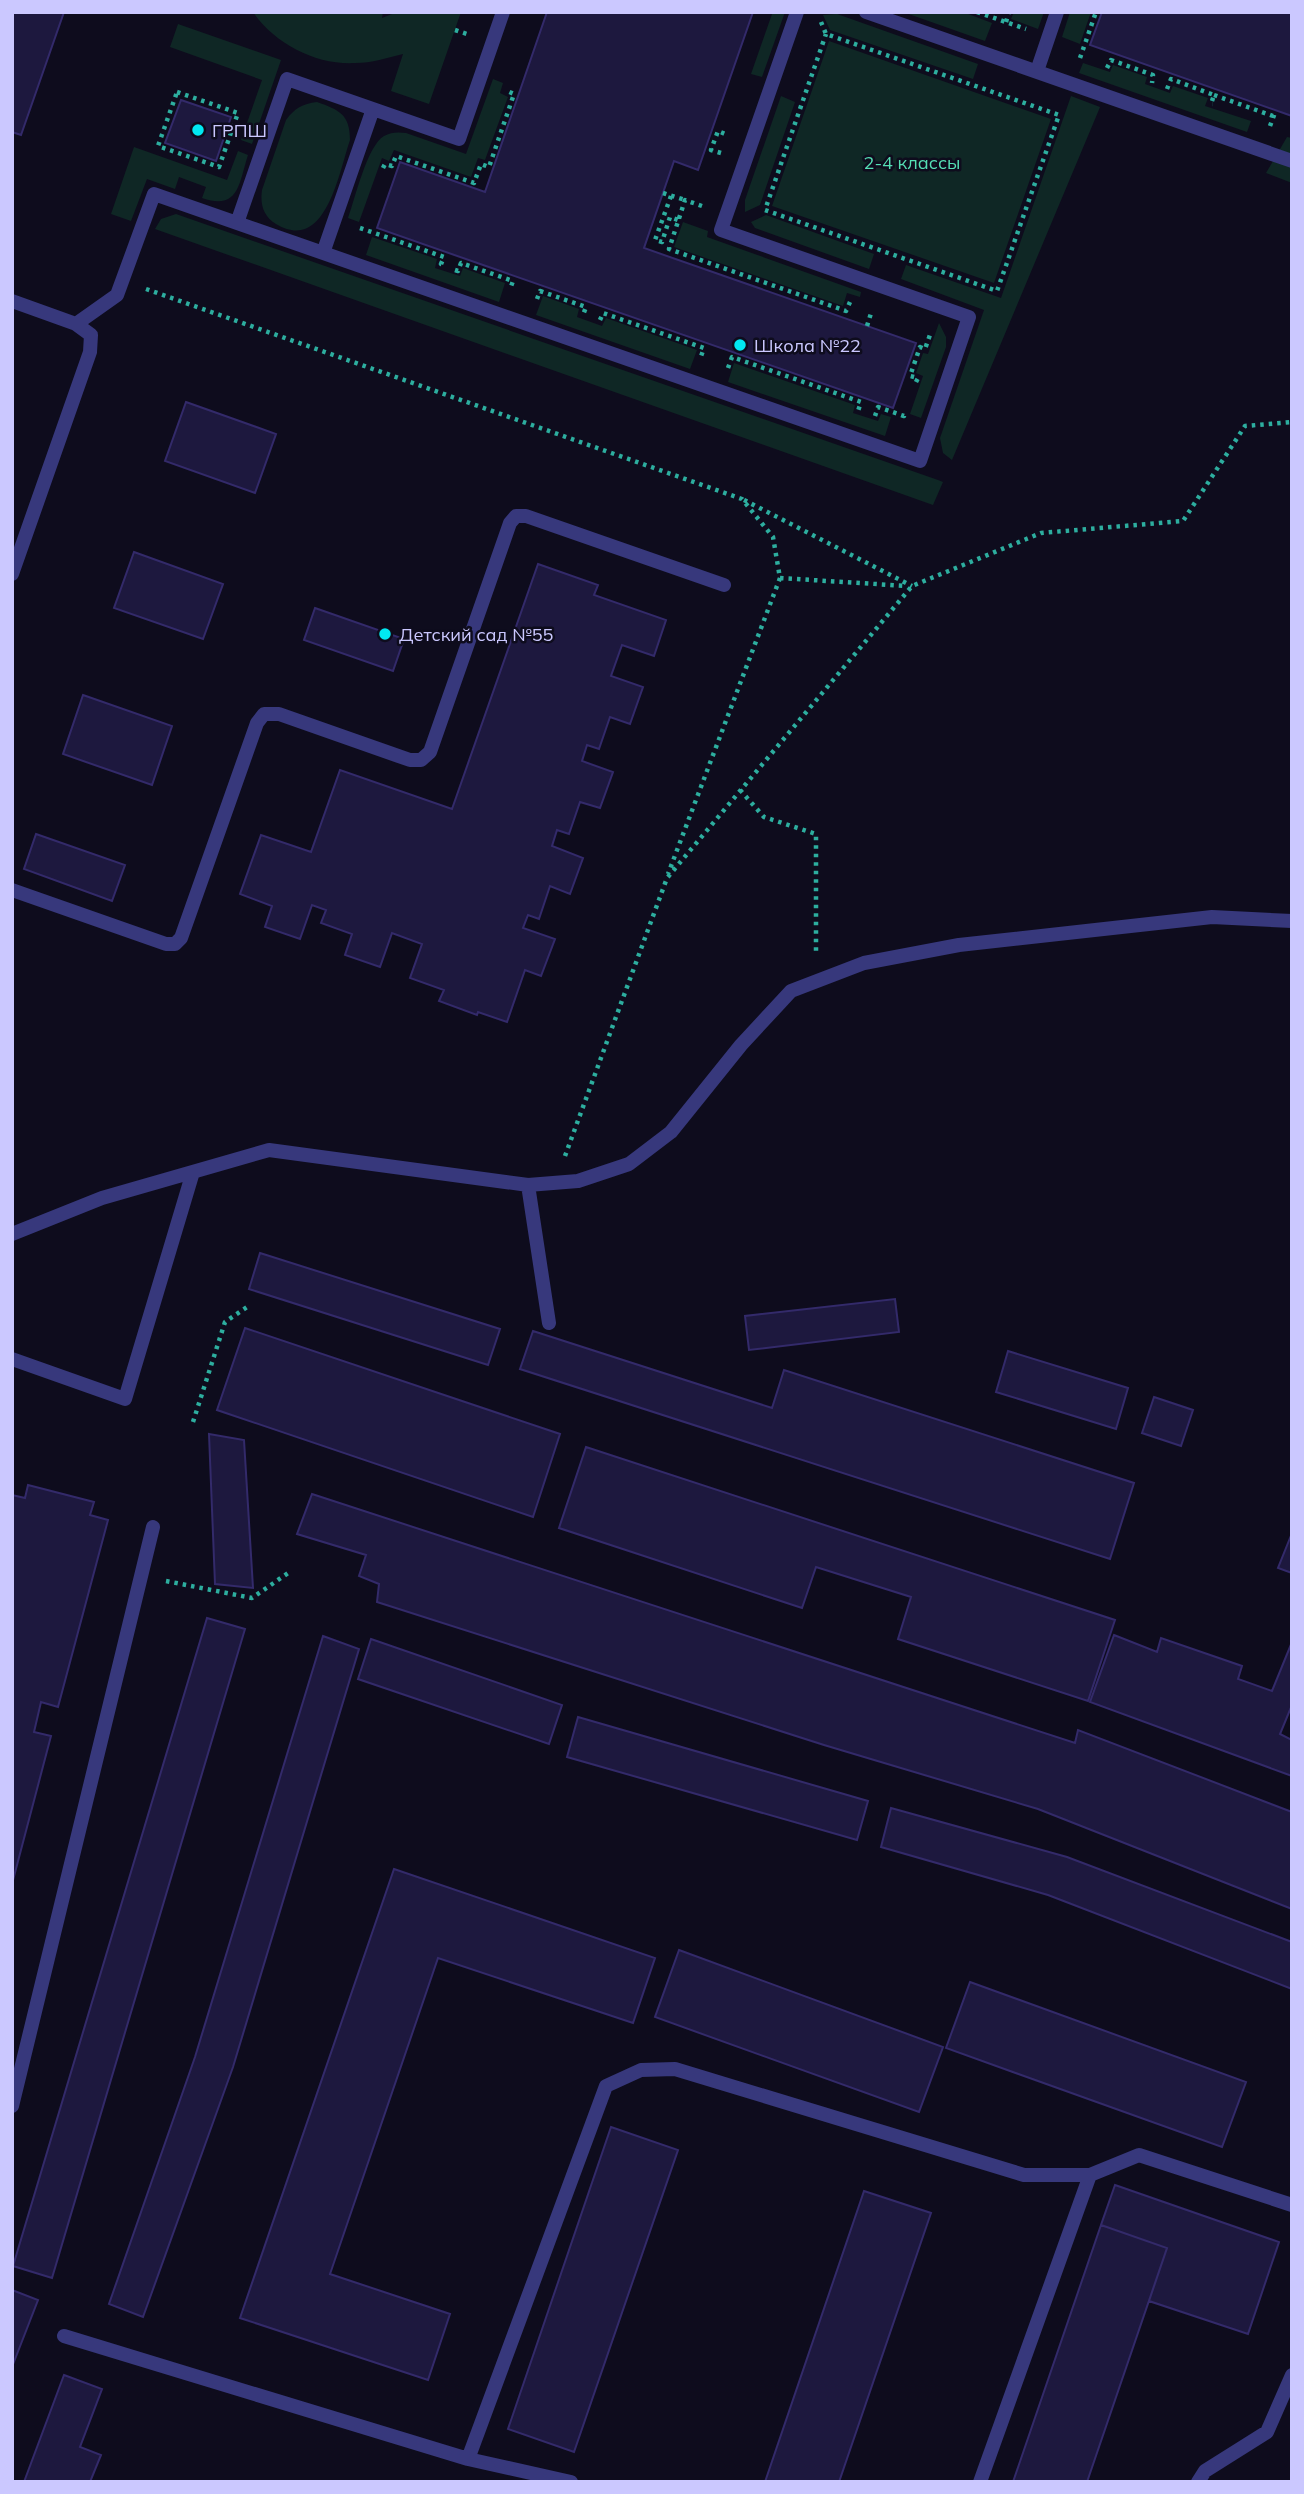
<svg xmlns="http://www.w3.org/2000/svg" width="1304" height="2494" font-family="Mulish,sans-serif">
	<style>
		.green { fill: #0f2725 }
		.building { fill: #1d183e; stroke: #332a6a; stroke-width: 2 }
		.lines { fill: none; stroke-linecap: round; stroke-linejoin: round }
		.path { stroke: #2dae9f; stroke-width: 4.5; stroke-dasharray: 3.5 5; stroke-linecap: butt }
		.service { stroke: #37387c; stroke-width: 14 }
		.poi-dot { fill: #01e8f2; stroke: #0e0c1d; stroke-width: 2.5 }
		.labels { text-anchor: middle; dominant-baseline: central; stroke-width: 5; stroke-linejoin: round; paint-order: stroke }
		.poi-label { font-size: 18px; fill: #cbc8ff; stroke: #0e0c1d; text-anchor: start }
		.park-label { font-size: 18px; fill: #55deb4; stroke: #0e0c1d }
	</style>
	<rect width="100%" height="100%" fill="#0e0c1d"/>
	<path class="green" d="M253,12H383L382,18L397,12H461L429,104L391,91L403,54C387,58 372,63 355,63C316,65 275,44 253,12Z
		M770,12H785L762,77L751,74L772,14Z
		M903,12H963L992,23L985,41Z
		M1014,12H1044L1038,29L1011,19Z
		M1070,12H1091L1080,44L1062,37Z
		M837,14L978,64L973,79L830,30L823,15Z
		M178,24L281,60L252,144L241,140L262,80L170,47Z
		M829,41L1051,119L994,283L772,206Z
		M1083,63L1110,72L1113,65L1147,77L1145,84L1170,93L1173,86L1208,98L1205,106L1251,121L1247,132L1079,73Z
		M493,79L503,83L500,93L508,97L485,160L478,158L471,177L394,150L389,161L382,158L359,222L348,218C355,199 367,146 384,136C391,132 398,132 406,133L466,154Z
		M781,96L795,102L760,205L745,212V200Z
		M1071,96L1100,107L1098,112L952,460L943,453L940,438L984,310L901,279L906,265L1001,298Z
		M317,102C339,110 350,114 350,140C339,172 326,254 276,224C263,216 260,204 262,190L286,120C295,108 302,104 317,102Z
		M1287,137L1292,138V183L1266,173Z
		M134,147L227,180L238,151L248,155C239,183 239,211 202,198L206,187L179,177L175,189L147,179L131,221L111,214Z
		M176,214L938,480L943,482L933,505L155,229L161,219Z
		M766,215L874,254L869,269L755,228L751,222Z
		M683,222L708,231L707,237L861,292L860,297L847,293L843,306L674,247Z
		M372,237L437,259L435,268L460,276L463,268L505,283L499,302L366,255Z
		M543,296L579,309L577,317L602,326L606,318L697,350L690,369L536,315Z
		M939,323L946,337V347L921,418L910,414L923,376L916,373L923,353L928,354Z
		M734,363L855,405L853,413L878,421L881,414L891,417L885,436L728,382Z"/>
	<path class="building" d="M12,12H64L21,135L12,132Z
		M547,12H753L698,170L674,161L644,248L916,343L893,408L377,228L400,162L485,192Z
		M1102,12H1292V116L1090,45Z
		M181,100L231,117L216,161L165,143Z
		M186,402L276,434L255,493L165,461Z
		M134,552L223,584L203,639L114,608Z
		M538,564L598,585L594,595L666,620L654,656L622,645L611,676L643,687L630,724L610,717L599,749L587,745L582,761L613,772L600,808L580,802L569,834L557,830L552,846L583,858L570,894L550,886L539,919L528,915L523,928L555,939L541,976L525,970L507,1022L478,1012L477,1015L439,1001L444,990L410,978L422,944L392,933L380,967L345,955L352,934L321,923L326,910L312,905L300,939L265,927L272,906L240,894L261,835L311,852L340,770L452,809Z
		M315,608L404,639L393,671L304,640Z
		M83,695L172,726L152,785L63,754Z
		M36,834L125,865L112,901L24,869Z
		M260,1253L500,1329L488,1365L249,1289Z
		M895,1299L899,1332L749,1350L745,1316Z
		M245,1328L560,1434L533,1517L217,1410Z
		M533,1331L772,1408L784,1370L1134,1483L1110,1559L520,1369Z
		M1008,1351L1128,1388L1116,1429L996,1392Z
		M1154,1397L1193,1410L1181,1446L1142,1433Z
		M209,1434L244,1440L253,1588L215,1584Z
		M586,1447L1115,1620L1088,1701L898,1639L911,1597L816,1567L802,1608L559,1528Z
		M28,1485L94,1502L90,1515L108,1520L58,1707L41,1702L34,1732L51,1736L12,1884V1495L25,1498Z
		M312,1494L1075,1743L1078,1730L1292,1812V1909L1038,1809L824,1745L377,1602L379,1584L359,1576L366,1555L297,1534Z
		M1292,1533V1573L1278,1568Z
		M207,1618L245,1629L52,2278L13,2266Z
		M1114,1635L1157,1652L1161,1638L1242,1666L1238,1679L1272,1691L1292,1642V1705L1280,1734L1292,1740V1776L1090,1702Z
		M323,1636L359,1649L233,2067L143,2317L109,2304L195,2057Z
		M371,1639L562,1705L549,1744L358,1679Z
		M578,1717L868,1801L857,1840L567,1757Z
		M891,1808L1067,1857L1292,1942V1989L1048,1895L881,1847Z
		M394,1869L655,1958L633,2023L438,1958L330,2274L450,2314L428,2380L240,2318Z
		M679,1950L943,2047L919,2112L655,2017Z
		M970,1982L1246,2082L1222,2147L946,2048Z
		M611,2127L678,2150L574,2452L508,2429Z
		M1115,2185L1279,2242L1248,2334L1149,2301L1167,2248L1101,2225Z
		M864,2191L931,2213L839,2482H765Z
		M1101,2225L1167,2248L1087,2482H1013Z
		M12,2290L38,2300L12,2367Z
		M64,2375L102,2389L80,2447L101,2455L90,2482H24Z"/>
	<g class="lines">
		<path class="path" d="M977,12L1026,29
			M821,22L826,34L1059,115L997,291L765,210L826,34
			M1006,22L1009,12
			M455,30L467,34
			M1080,58L1096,12
			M1107,68L1111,60L1153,75L1152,83
			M1167,89L1171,79L1214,95L1211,104H1213
			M177,92L238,113L219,167L158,146Z
			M1214,95L1273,116
			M1270,126L1276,110
			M721,153L711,150L718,131L725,134L726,132
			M383,168L385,164L392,166L396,156L474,183L481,164L489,167L514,94L505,90
			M663,193L685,200
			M671,196L655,240L662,242L670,217L678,220
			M702,206L685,200L669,249L846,311L850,302
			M360,228L444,257L441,264L444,265
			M455,270L458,271L461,263L513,281L510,289
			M146,289L742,499L773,537L780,578L668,874
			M537,299L540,291L586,307L583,315H585
			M600,320L603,313L704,348L700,359
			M867,326L872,310
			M728,368L732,357L861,402L858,411H860
			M916,382L918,378L910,376L920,347L925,349L931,332
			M875,416L878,407L904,416L905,413
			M744,500L912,586
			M780,578L907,586
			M740,790L764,817L816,834V952
			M565,1156L667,878L912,586L1041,533L1183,521L1245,426L1292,422
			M193,1422L225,1322L247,1307
			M166,1581L252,1598L288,1573"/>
		<path class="service" d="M866,12L1292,161
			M1037,71L1057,12
			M237,223L287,79L459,139L503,12
			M323,253L373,109
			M12,301L76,324L91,335L90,352L12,574
			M76,324L117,295L154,194L920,461L969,317L721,230L797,12
			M12,890L166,944H175L181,938L257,723L264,714H279L410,760H421L430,752L510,523L516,516H526L724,585
			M528,1185L549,1323
			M12,1234L102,1198L269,1150L528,1185L578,1181L629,1164L671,1132L741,1045L791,991L864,963L959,945L1212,917L1292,921
			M12,1359L125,1399L193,1172
			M12,2106L153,1527
			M64,2336L468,2459L571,2482
			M468,2459L606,2086L641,2070L675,2069L1024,2175H1090L1139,2155L1292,2205
			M980,2482L1090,2175
			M1198,2482L1205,2471L1267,2432L1292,2375"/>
	</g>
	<g class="poi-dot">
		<circle cx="198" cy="130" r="7"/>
		<circle cx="740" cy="345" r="7"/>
		<circle cx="385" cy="634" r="7"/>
	</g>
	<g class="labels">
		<g class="poi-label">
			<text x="212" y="130">ГРПШ</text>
			<text x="754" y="345">Школа №22</text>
			<text x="399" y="634">Детский сад №55</text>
		</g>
		<g class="park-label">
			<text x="912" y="162">2-4 классы</text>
		</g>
	</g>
	<rect width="1304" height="2494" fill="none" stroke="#cbc8ff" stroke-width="28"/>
</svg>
